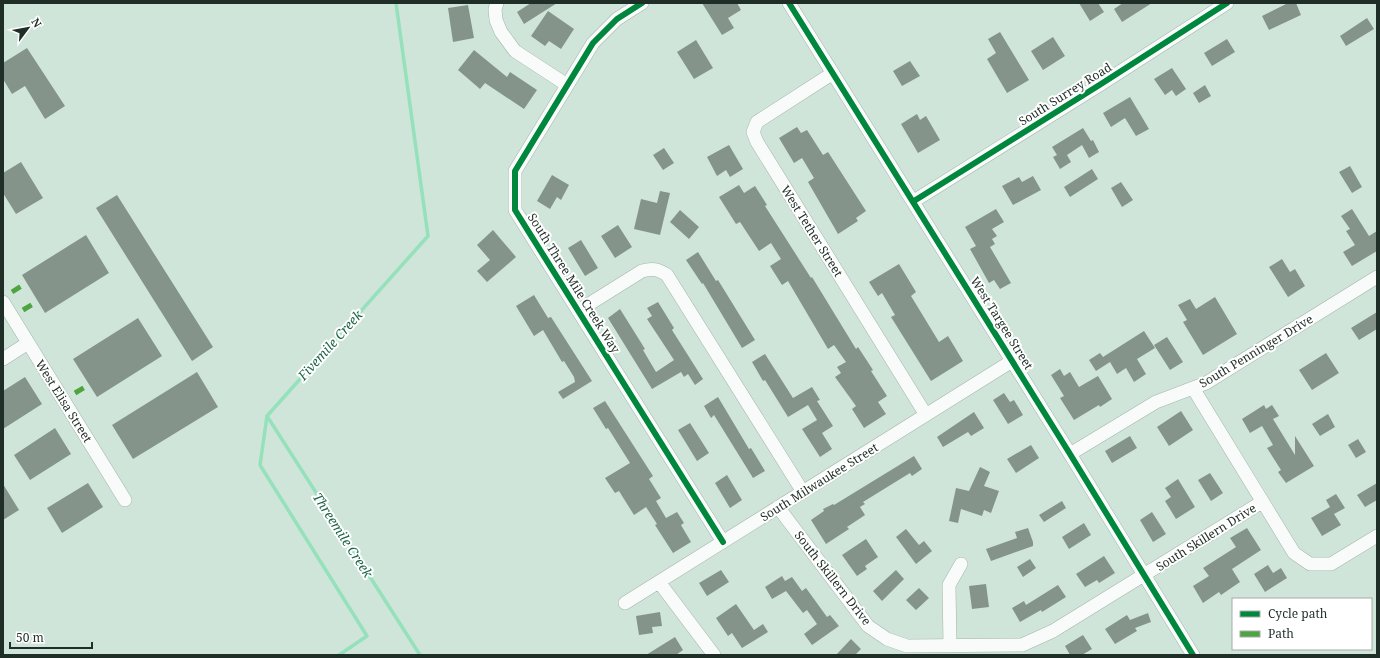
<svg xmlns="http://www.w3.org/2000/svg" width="1380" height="658" font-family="'Noto Serif',serif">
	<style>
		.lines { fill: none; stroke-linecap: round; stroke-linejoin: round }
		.stream { stroke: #94e1bc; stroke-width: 3.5 }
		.building { fill: #84948b }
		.minor-casing { stroke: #a3b4ab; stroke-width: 14 }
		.minor { stroke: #f8fbf9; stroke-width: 13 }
		.quiet { stroke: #4fa442; stroke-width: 5; stroke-dasharray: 10 5; stroke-linecap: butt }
		.cycleway-casing { stroke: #fff; stroke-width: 8 }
		.cycleway { stroke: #00873e; stroke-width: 6 }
		.labels { text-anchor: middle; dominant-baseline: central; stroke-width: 4; stroke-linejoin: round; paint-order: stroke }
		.street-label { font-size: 12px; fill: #1f2e26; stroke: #fff }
		.water-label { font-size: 13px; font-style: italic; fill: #1c6648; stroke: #fff }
	</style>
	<rect width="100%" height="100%" fill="#d0e5da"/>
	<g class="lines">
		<path class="stream" d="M267,416L420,655
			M339,655L367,636L260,465L267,416L428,236L396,3"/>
	</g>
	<path class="building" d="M531,3H557L524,24L517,12Z
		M702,3H737L741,10L728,18L734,28L722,35Z
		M1079,3H1098L1104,12L1090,21Z
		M1123,3H1152L1122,22L1114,9Z
		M1288,3H1296L1301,15L1269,30L1262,16Z
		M468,5L474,38L453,42L448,8Z
		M548,11L574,29L561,49L549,41L545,46L531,36Z
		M1367,18L1374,29L1346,46L1340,36Z
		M1000,32L1029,80L1007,93L987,59L996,53L988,39Z
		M1053,37L1065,56L1043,70L1031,51Z
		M1227,39L1235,52L1212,66L1204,53Z
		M696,40L713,68L694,79L677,52Z
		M27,48L65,106L45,119L25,86L12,94L3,79V63Z
		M474,50L507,77L510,72L537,90L524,109L485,83L480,89L458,70Z
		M910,61L920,76L902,86L893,71Z
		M1172,68L1186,89L1176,96L1172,90L1165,95L1154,79Z
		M1205,85L1211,96L1199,103L1193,93Z
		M1130,97L1149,129L1136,136L1125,118L1111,127L1103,113Z
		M917,114L920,120L926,116L940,140L918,153L901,124Z
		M797,127L801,133L807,130L823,155L828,152L866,211L856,218L858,221L838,234L808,182L814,178L802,158L794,163L779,138Z
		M1083,128L1091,141L1093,140L1099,152L1089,158L1082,145L1067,155L1071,162L1060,169L1053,157L1057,155L1052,147Z
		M729,145L743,169L730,177L726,170L717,176L707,157Z
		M664,148L674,163L663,170L653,155Z
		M21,162L43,198L16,214L3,193V173Z
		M1350,166L1362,187L1352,193L1339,172Z
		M1092,169L1098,179L1070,197L1064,187Z
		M552,175L569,185L561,200L557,197L550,209L537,201Z
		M1033,176L1041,190L1013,205L1002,186L1019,177L1022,182Z
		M1121,182L1133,200L1122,207L1111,188Z
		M739,185L744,193L755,186L767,205L765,206L811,278L812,277L856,349L858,347L873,370L871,371L887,396L878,402L886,414L864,428L852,409L856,406L835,377L841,373L837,367L846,362L834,345L828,349L788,281L782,285L770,266L781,259L771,243L759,251L740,222L736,224L719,197Z
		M660,191L670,193L660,235L634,229L641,199L657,203Z
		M117,195L213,347L192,361L96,208Z
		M996,209L1004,222L992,229L997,236L992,239L995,244L990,247L1011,283L1000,289L994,280L989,283L970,249L976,246L965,227Z
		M1352,209L1369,236L1377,231V251L1352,266L1343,252L1355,245L1346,231L1350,229L1341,216Z
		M680,210L699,227L689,239L670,222Z
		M618,225L632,247L615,258L601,236Z
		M493,230L516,257L487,282L477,271L490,260L477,245Z
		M86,235L109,273L45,313L22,275Z
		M581,240L598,268L585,276L568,248Z
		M698,252L716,281L718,280L755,340L742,348L703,283L702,284L686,260Z
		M1282,259L1290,272L1295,269L1305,286L1288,297L1269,267Z
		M899,264L916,292L911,296L939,342L948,336L963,361L931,381L891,317L895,315L882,293L878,296L869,282Z
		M534,295L548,318L551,317L592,381L563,399L558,392L575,382L574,377L564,361L562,362L543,330L534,336L516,306Z
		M1215,297L1237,334L1203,355L1183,322L1187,320L1178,305L1190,299L1196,309Z
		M658,302L674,328L672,330L703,379L695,385L688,374L684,377L681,372L652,389L608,318L620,309L645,349L643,350L656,372L674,360L647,319L652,316L647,308Z
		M1377,312V329L1359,340L1351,328Z
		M138,318L162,356L97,397L73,359Z
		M1144,331L1155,348L1137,359L1146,374L1134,382L1126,368L1117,374L1110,362L1096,371L1089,360L1100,353L1103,357Z
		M1167,337L1183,362L1170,370L1154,345Z
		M1326,353L1339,373L1312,390L1299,370Z
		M765,354L793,398L812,387L820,400L817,401L833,426L822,433L832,449L820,457L802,429L817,420L808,405L788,417L765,380L763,381L752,362Z
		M1060,369L1064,376L1070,372L1079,387L1098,376L1112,399L1100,407L1099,405L1074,420L1060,398L1064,396L1051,375Z
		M197,372L218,407L133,459L112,425Z
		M25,377L42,404L3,429V391Z
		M1004,393L1010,402L1014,400L1023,415L1008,424L993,400Z
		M718,397L749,449L751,448L765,471L753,478L714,415L711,418L704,406Z
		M605,401L653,476L649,479L661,498L656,501L666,518L677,512L684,523L681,525L691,542L673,553L655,525L657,524L646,507L634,515L619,491L615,493L605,478L630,463L608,428L606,429L593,408Z
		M1264,405L1266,409L1272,405L1279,416L1273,419L1295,455V436L1314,466L1286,483L1278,472L1281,470L1267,448L1273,445L1262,426L1250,433L1242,419Z
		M1181,411L1193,430L1169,446L1157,427Z
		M974,412L984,428L971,436L968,432L943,447L937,437Z
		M1328,414L1335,427L1320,436L1312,424Z
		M690,423L709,453L697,461L678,430Z
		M55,428L71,454L30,480L14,455Z
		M1130,436L1137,448L1112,463L1105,451Z
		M1358,439L1366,452L1356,458L1348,445Z
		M1031,445L1039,458L1016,473L1007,459Z
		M914,456L922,469L912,476L910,473L863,502L865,504L860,507L865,515L847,527L849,529L826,544L811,520L824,511L823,509L833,504L834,505Z
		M980,467L990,472L984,486L999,491L991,513L984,510L982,516L961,509L958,523L949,521L956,488L969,491Z
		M1210,473L1223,493L1211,501L1198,480Z
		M727,475L742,500L730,508L715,483Z
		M1178,479L1195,507L1176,519L1165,501L1171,497L1165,488Z
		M88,483L103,507L62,533L47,508Z
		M1377,483V500L1365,507L1357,495Z
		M3,484L19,510L3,520Z
		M1336,494L1345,508L1334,514L1341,525L1322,536L1311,518L1330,507L1326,500Z
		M1062,501L1066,508L1044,522L1039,515Z
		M1152,512L1166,534L1153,542L1140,520Z
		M1084,523L1091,535L1069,549L1062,537Z
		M1028,528L1033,542V546L991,561L986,549L1017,538L1015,532Z
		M1247,528L1261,550L1232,569L1240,582L1221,595L1219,592L1203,603L1193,586L1209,576L1203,568L1236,547L1230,538Z
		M906,529L919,545L924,541L932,551L916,564L896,537Z
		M866,539L878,557L865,566L867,569L857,576L842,555Z
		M1104,556L1115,573L1099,583L1097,580L1085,587L1076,574Z
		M1030,559L1036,568L1023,577L1017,567Z
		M1268,565L1273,573L1281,568L1287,578L1265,592L1254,574Z
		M721,570L729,582L707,596L699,583Z
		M896,570L904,579L882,601L873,591Z
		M782,576L785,581L792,577L802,591L806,588L827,617L830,615L839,626L812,645L804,634L817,624L807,610L803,613L786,591L772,599L765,587Z
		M986,584L989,607L972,609L969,586Z
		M1058,585L1066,597L1042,612L1041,610L1020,622L1012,608L1024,601L1026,605Z
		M919,588L929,598L916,610L906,600Z
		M736,604L754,630L763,624L768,632L742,648L732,633L728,636L716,618Z
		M660,612L662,626L652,627L653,633L639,635L636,616Z
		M1148,613L1151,622L1135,628L1137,631L1115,644L1105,629L1127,615L1130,620Z
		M1083,635L1092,649L1082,655H1070L1065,646Z
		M675,637L683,650L676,655H646Z
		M851,639L861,649L855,655H836Z"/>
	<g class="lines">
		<g class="minor-casing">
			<path id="minor" d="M497,3L495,9L496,20L501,32L515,51L567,85
				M642,3L617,19L593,43L515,171V210L723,542
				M789,3L1070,454L1193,655
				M833,73L757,122L753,132L757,142L926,415
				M914,201L1101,84L1227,3
				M3,302L125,500
				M578,311L642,271C652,268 658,269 667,275L803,492
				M3,359L28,343
				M1193,388L1294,553L1310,564H1331L1377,536
				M1070,454L1156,402L1206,383L1377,277
				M778,507L868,626L887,639L907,646L1022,645L1053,631L1262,502
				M659,582L714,655
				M625,603L1012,361
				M950,646L949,585L961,564"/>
		</g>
		<use href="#minor" class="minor"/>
		<path class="quiet" d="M12,292L23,285
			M23,310L35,303
			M75,393L87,386"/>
		<g class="cycleway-casing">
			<path id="cycleway" d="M642,3L617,19L593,43L515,171V210L723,542
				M789,3L1070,454L1193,655
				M914,201L1101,84L1227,3"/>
		</g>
		<use href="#cycleway" class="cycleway"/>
	</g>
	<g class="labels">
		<g class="street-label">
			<text transform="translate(1065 94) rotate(-32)">South Surrey Road</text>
			<text transform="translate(812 231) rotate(58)">West Tether Street</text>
			<text transform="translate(574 283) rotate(58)">South Three Mile Creek Way</text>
			<text transform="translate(1002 323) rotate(58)">West Targee Street</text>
			<text transform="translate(1256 351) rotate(-31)">South Penninger Drive</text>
			<text transform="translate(64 401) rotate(58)">West Elisa Street</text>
			<text transform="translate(819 482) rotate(-32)">South Milwaukee Street</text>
			<text transform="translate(1206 537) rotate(-32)">South Skillern Drive</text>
			<text transform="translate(833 578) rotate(52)">South Skillern Drive</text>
		</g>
		<g class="water-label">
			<text transform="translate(330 345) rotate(-48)">Fivemile Creek</text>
			<text transform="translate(343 535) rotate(57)">Threemile Creek</text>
		</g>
	</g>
	<rect width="1380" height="658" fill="none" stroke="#1f2e26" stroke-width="8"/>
	<rect x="1232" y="598" width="140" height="52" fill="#ffffff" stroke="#a5aba8"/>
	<rect x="1240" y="611" width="20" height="6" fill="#00873e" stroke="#a5aba8"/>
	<text x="1268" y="618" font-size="12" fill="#1f2e26">Cycle path</text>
	<rect x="1240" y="631" width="20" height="6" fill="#4fa442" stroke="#a5aba8"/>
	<text x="1268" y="638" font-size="12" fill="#1f2e26">Path</text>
	<g transform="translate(28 28) rotate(58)" stroke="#ffffff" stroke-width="3" paint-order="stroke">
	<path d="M0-3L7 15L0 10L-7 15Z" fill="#1f2e26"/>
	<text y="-6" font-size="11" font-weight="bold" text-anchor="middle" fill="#1f2e26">N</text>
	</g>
	<path d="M10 642v6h82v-6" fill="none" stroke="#1f2e26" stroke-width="2"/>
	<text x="16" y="642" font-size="12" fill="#1f2e26" stroke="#ffffff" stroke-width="3" paint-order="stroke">50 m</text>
</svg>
